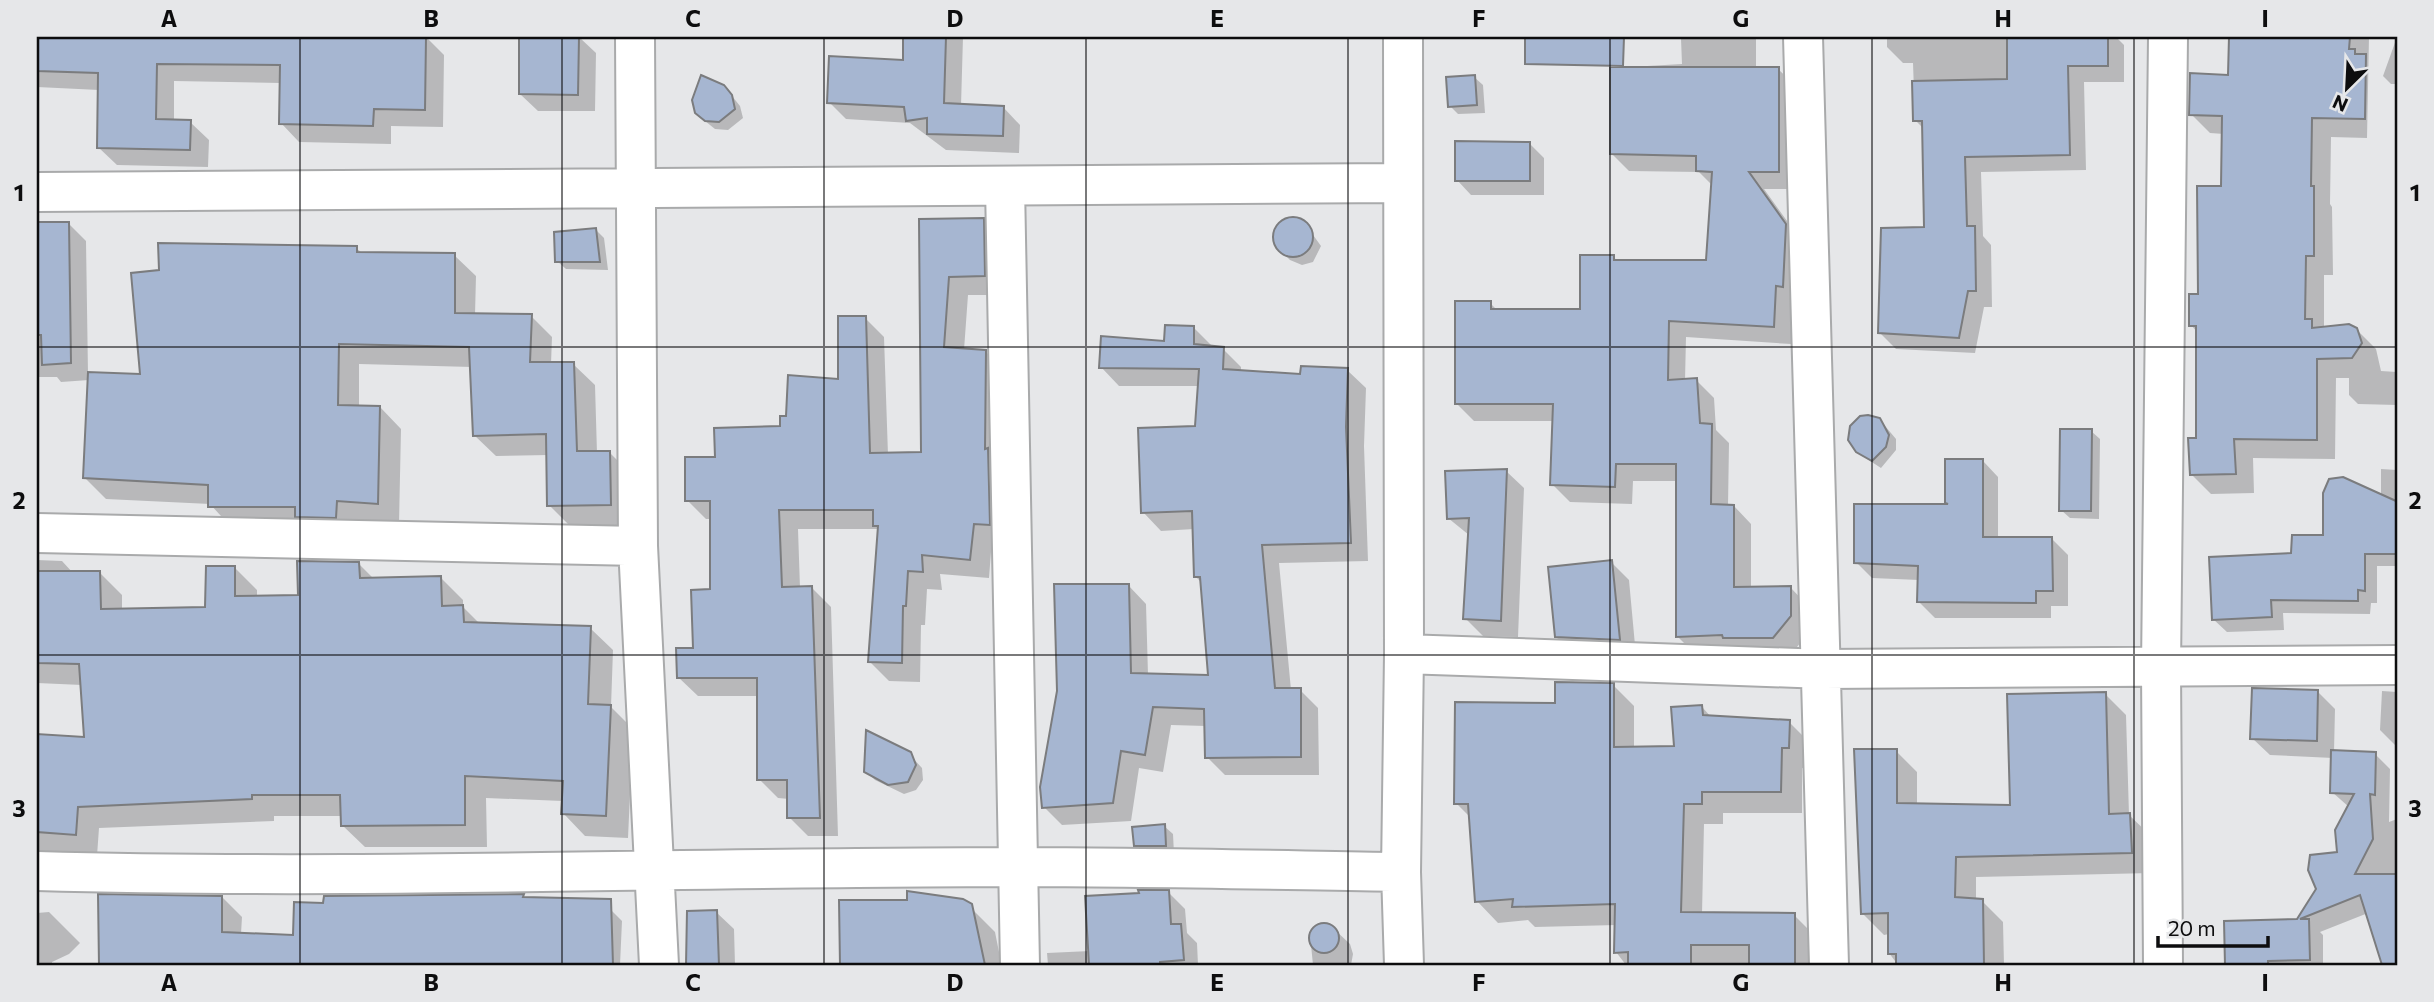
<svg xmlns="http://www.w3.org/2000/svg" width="2434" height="1002" font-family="Commissioner,sans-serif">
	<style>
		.shadow { fill: #0003 }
		.building { fill: #a6b6d1; stroke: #7b7c7e; stroke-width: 2 }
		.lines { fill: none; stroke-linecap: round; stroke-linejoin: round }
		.minor-casing { stroke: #a9aaab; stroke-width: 42 }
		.minor { stroke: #fff; stroke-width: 38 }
		.grid { fill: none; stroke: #0d0d0e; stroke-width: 2; stroke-opacity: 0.55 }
		.neatline { fill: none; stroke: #0d0d0e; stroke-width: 2.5 }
		.grid-label { font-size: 23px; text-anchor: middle; font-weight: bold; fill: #0d0d0e }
	</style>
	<rect width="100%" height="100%" fill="#e6e7e9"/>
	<path class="shadow" d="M37,37H426L444,55L443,127L391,126V144L299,142L281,123V83L174,81V121L190,122L209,140L208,167L117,165L98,147L99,90L37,87Z
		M521,37H579L596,53L595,111H538L520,94Z
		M905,37H963L961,106L1003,107L1020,125L1019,153L946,150L910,123L846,119L829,102L904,61Z
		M1545,37H1756V69H1778L1796,86V189H1764L1803,243L1793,303L1791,344L1686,337L1685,381L1696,380L1714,398L1716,430L1729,443L1728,506H1734L1751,524V588H1791L1808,606V634L1791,654H1695L1678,637L1677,481H1633L1632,504L1570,502L1552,484L1554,421H1474L1456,403L1490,303L1498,311H1582L1613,257L1618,261H1708L1713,186L1699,172L1629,171L1611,153L1612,68L1682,64L1681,39Z
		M1887,37H2116L2124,45V82H2084L2086,170L1981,172L1983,236L1991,245L1992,307H1984L1975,353L1896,349L1880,333L1926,229L1924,129L1915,120L1913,63H1903L1887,47Z
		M2231,37H2369L2367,138L2331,137L2330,204L2332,207L2333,275H2324V328L2343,324L2356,329L2376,349L2381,371L2397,372V405L2358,404L2349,395V378H2336L2335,459L2253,458L2254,493L2211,494L2192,475L2198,439V333L2191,325L2223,188L2224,134L2210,133L2191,114L2230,76Z
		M2397,37V84H2391L2383,76Z
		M1474,77L1483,85L1485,113L1458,114L1450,106Z
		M732,96L740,106L743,118L728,130L715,129L705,121Z
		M1529,143L1544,158V195H1471L1457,180Z
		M1291,218L1303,221L1321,246L1313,262L1302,265L1290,260L1281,251L1274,234L1280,223Z
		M983,220L1002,239L1003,295H968L964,350L985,351L1005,371L989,578L940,574L942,590L927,589L925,625H921L920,682L889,681L870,662L878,529H798L800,588H812L831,607L838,836H808L789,817V799L778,798L759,779V696H698L678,677L695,649L712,591L711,519H706L687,500L716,459L782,428L788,418L839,381L865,318L884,337L888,455L923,454L921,221Z
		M37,224H69L86,241L88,373L142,376L356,248L362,253L454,255L476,276L475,315L531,316L552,337L551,364H573L595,385L597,453H610L631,474L632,525L570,526L549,505L548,455L496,456L474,435L472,367L359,364V407H380L401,429L399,524L231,527L210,504L106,499L85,478L89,380L61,382L57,377H37Z
		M596,230L604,238L608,270L566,269L557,261Z
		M1194,328L1212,346L1223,349L1241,367V372L1302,375L1347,370L1366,388L1364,446L1368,561L1279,563L1291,690H1300L1318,708L1319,775H1225L1207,757L1206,726L1171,725L1163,772L1139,768L1131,821L1062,825L1044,807L1128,585L1146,604L1148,675L1210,677L1202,583L1195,576L1194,529L1161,531L1143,512L1197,428L1199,386H1119L1101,367L1166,343Z
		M1880,420L1896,439V450L1881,468L1861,455Z
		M2091,431L2100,439L2099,519L2070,518L2061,510Z
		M1983,461L1998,477V539H2052L2068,555V606H2051V618H1935L1919,602V580L1872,578L1856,562L1951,506Z
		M2381,469L2397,470V566H2377V603H2371L2370,614L2283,613L2284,630L2227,632L2213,619L2293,555L2324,537L2381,496Z
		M1506,471L1524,488L1518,637L1483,636L1465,618L1469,535L1448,518Z
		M37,560L62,561L73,573H100L122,595V611L207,609L235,568L257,590V598L300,596L359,564L374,579L440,577L463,600V607L481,625L590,628L613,650L611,707L633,729L628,838L585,836L563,813V801L486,798L487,847H365L342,825V816H274V821L99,828L97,856L37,852V735L86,739L82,685L37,683Z
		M1611,562L1629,580L1636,656L1574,654L1556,637Z
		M1613,685L1634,706V748H1676L1702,707L1712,718L1789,722L1810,743V769L1802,768V813H1723V824H1704L1702,914L1794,915L1815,936V965H1626L1616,952L1617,925L1535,927L1528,920L1498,923L1477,901L1471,818L1456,803L1556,705Z
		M2382,691L2397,692V747L2380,730Z
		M2318,692L2335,709L2334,752L2375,754L2390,769L2389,822L2397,819V965L2380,951L2368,913L2320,932L2323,935V965H2227L2226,922L2298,921L2338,853L2349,807L2332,792L2333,758L2270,755L2252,738Z
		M2105,694L2126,715L2129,815L2151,836L2152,873L1976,877V900L1982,901L2003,922L2004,965H1898L1889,953V934L1884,935L1863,914L1896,751L1917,772V805L2012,807Z
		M909,754L922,768L923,780L916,790L904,794L875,780L866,771Z
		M1164,826L1173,834L1174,854H1144L1136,845Z
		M1168,892L1185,909L1187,933L1197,943L1198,965H1048L1047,953L1090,951Z
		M99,896L222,897L242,917L241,934L295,937L325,905L523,896L526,899L602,901L622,921L620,965H100Z
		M841,902L973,910L995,932L1000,957L1005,965H842Z
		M49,912L80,943L69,954L52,962V965H37V913Z
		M716,912L734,929L735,965H688L689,913Z
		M1323,925L1334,929L1350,944L1353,954L1351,965H1313L1310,935L1316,926Z"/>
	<path class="building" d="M37,37H426L425,110L374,109L373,126L279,124L280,65L157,64L156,119L191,120L190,150L97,148L98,73L37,71Z
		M519,37H579L578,95L519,94Z
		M903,37H946L944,103L1004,106L1003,136L927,134V118L906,121L904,107L827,103L829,56L903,60Z
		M1525,37H1624L1623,66L1525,64Z
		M2007,37H2108V66H2068L2070,155L1965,157L1967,226H1975L1976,291H1968L1959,338L1878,333L1881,228L1924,227L1922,121H1913L1912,81L2007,79Z
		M2229,37H2350L2349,49H2355V54H2366L2365,119L2312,118L2311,186H2314V256H2306L2305,319H2312V328L2349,324L2357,328L2362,343L2352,358L2317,359V440L2234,439L2236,474L2190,475L2188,438H2196V326H2189V294H2198L2197,186H2221L2222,116L2189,115L2190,73L2228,75Z
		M1610,67H1779V172H1749L1786,224L1783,287L1776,286L1774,327L1669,321L1668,380L1697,378L1700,423L1712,424L1711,504L1734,505V587L1791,586V616L1773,638H1723L1722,635L1676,637V464H1616L1615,487L1550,485L1553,404H1455V301H1491V309H1580V255H1614V260H1706L1712,172L1696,171V156L1610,154Z
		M701,75L724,85L732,95L735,109L719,122L705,121L695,113L692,100Z
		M1475,75L1477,105L1448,107L1446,77Z
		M1455,141L1530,142V181H1455Z
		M1273 237a20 20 0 1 1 40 0a20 20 0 1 1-40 0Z
		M984,218L985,276L949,277L944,347L986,350L985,449L988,448L990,525L974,524L970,560L922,555L923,572L908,571L906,606H903L902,663L868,662L878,526H873V510H779L782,587L812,586L820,818H787V780H757V678H677L676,648H693L691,590L710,589V501H685V457H715L714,428L780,426V416H786L788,375L838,379V316H866L870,453L921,452L919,219Z
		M37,222H69L71,363L42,365L41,335H37Z
		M596,228L600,262H555L554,232Z
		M158,243L357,246V252L455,253V313L532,314L530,362H574L577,451H610L611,505L547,506L546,434L473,436L469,347L339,344L338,405L380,406L378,504L337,501L336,518L295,517V507H208V485L83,478L88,372L140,374L131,273L159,270Z
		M1165,325L1194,326V344L1224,347L1223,369L1300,374L1301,366L1348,368L1346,427L1351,543L1262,545L1275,688H1301V757L1205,758L1204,709L1153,707L1145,755L1121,751L1113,803L1042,808L1040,787L1057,691L1054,584H1129L1131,673L1208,675L1200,577H1194L1192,511L1141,513L1138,428L1195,426L1199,369L1099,368L1101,336L1164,341Z
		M1868,415L1880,418L1889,435L1886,447L1872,461L1856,452L1848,440L1850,426L1860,416Z
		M2060,429H2092L2091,511H2059Z
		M1945,459H1983V537H2052L2053,591H2036V603L1917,602L1918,566L1854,563V504H1948L1945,503Z
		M1507,469L1501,621L1463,619L1469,518L1447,519L1445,471Z
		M2343,477L2396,501V554H2365V591L2358,590V601L2271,600L2272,617L2212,620L2209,557L2291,553L2292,535H2323V493L2329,479Z
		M1612,560L1620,640L1555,637L1548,567Z
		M297,561L359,562L360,578L441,576L442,606L463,605L464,622L591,626L588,704L611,705L606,816L561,814L563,781L465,776V825L341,826L340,795H252V799L78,807L76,835L37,832V734L84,737L79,664L37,663V571H100L101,609L205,607L206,566H235V596L298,595Z
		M1555,682L1614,683V747L1674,746L1671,707L1702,705L1703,715L1790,720L1789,748H1782L1781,792H1702V804H1684L1681,912L1795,913V965H1749V945H1691V965H1628V952L1614,953L1615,904L1512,907L1513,899L1475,902L1468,804H1454L1455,702L1555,703Z
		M2252,688L2318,690L2317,741L2250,739Z
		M2106,692L2109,814L2130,813L2132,853L1956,857L1955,897L1983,899L1984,965H1896V954H1888V913L1861,914L1854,749H1897V803L2010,805L2007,694Z
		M866,730L911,752L916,765L908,782L888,785L864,772Z
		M2331,750L2376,752L2375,795L2370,794L2373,839L2355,874H2397V965H2382L2360,895L2300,919H2309L2310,960L2268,961V965H2225L2224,921L2297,919L2316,889L2308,870L2310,855L2337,852L2335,830L2354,794L2330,793Z
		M1165,824L1166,846H1134L1132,827Z
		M1138,890H1169L1171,924H1181L1184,960L1160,962V965H1089L1085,896L1139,893Z
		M907,891L963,899L972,904L985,965H840L839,900H907Z
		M98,894L222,896V932L293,935L294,902L323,903L324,896L524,894L523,897L611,899L613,965H99Z
		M717,910L719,965H686L687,911Z
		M1309 938a15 15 0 1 1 30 0a15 15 0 1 1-30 0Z"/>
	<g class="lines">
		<g class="minor-casing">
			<path id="minor" d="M635,37L638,546L659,965
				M1403,37L1404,654L1401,872L1404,965
				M1803,37L1829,965
				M1005,186L1020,965
				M37,192L1402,183
				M37,533L638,546
				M1404,654L1824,669L2397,665
				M37,871C363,880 690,867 1017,867C1145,867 1273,870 1401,872
				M2163,965L2161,668L2168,37"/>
		</g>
		<use href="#minor" class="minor"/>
	</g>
	<path class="grid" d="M300,37V965M562,37V965M824,37V965M1086,37V965M1348,37V965M1610,37V965M1872,37V965M2134,37V965M37,347H2397M37,655H2397"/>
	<rect width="2434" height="1002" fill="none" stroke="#e6e7e9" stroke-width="77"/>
	<g transform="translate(2347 88) rotate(204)" stroke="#e6e7e9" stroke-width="5" paint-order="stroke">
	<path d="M0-5L12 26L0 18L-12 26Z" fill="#0d0d0e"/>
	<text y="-10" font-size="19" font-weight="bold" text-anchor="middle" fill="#0d0d0e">N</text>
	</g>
	<path d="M2158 936v10h110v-10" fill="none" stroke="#0d0d0e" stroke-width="3.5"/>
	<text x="2168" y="936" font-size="21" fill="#0d0d0e" stroke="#e6e7e9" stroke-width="5" paint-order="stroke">20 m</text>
	<rect x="38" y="38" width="2358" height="926" class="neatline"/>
	<g class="grid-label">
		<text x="169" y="27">A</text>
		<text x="431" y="27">B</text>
		<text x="693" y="27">C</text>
		<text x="955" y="27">D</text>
		<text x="1217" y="27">E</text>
		<text x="1479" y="27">F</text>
		<text x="1741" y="27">G</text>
		<text x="2003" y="27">H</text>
		<text x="2265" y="27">I</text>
		<text x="19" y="201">1</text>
		<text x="2415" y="201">1</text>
		<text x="19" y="509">2</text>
		<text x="2415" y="509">2</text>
		<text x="19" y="817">3</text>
		<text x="2415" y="817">3</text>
		<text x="169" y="991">A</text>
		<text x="431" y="991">B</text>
		<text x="693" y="991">C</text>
		<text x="955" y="991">D</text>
		<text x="1217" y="991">E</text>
		<text x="1479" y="991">F</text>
		<text x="1741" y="991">G</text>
		<text x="2003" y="991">H</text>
		<text x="2265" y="991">I</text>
	</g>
</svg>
